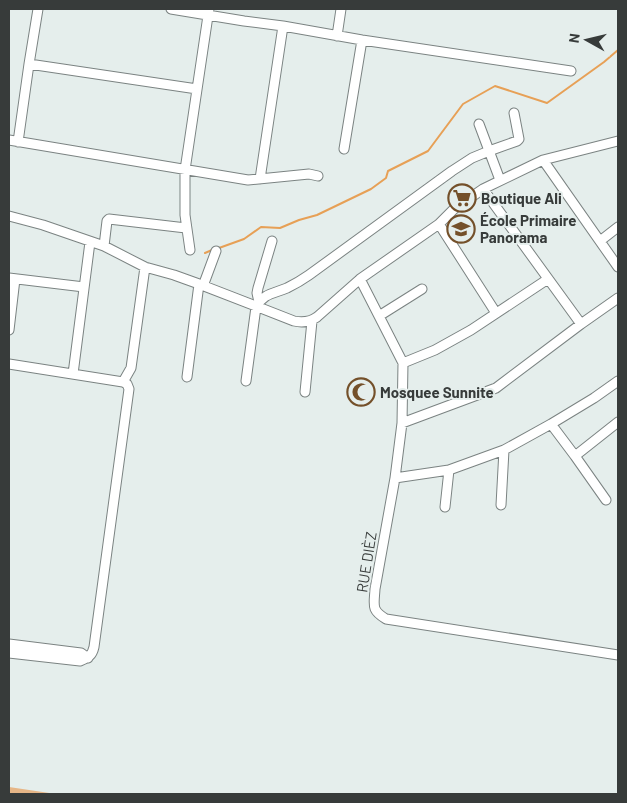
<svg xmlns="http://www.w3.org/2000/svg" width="627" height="803" font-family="Barlow,sans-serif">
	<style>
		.green { fill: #e6b687 }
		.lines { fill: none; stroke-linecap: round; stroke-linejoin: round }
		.stream { stroke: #e7a056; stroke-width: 2 }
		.minor-casing { stroke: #7b8382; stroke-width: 11 }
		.minor { stroke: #fff; stroke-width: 9 }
		.labels { text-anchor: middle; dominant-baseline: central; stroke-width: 4; stroke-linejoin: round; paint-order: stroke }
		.poi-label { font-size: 15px; font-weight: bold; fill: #373b3a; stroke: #e5eeec; text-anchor: start }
		.street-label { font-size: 15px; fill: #373b3a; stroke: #e5eeec }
	</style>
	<rect width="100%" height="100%" fill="#e5eeec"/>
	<path class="green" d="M9,787L56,794H9Z"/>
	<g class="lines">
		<path class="stream" d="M219,248L244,239L261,227L280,228L299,220L317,215L371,189L386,178L388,171L428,151L463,104L495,86L547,103L604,62L618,50
			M205,253L212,250"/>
		<g class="minor-casing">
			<path id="minor" d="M171,9L244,21L283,26L362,40L571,71
				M337,36L341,9
				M29,64L197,89
				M479,124L500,180
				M9,140L248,180L309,174L318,176
				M18,142L29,64L38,9
				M344,149L362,40
				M543,160L618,267
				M260,179L283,26
				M483,189L581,324
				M9,216L43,225L104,246L145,267L174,275L199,284L294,321C303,323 310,322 317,317L360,279L439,224L454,209L483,189L543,160L618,141
				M439,224L496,313
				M600,241L618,227
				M104,246L107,221L109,219L186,228
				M190,250L185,215V170L209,9
				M9,278L84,287
				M360,279L403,363L402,423L395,478L375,589C374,606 371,610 386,619L618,655
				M203,286L216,251
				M259,302L257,293L258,288L272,241
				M379,316L422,289
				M9,330L15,279
				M403,363L435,350L471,330L548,279
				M9,364L123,382L127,384L129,389L94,647C92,656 88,658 80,661L9,653
				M73,374L90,242
				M187,377L199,284
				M246,381L256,307C264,293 273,294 287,288C295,284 302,280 309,275L452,171L472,158L489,151L517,141L519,139L514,113
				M123,382L131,368L145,267
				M305,392L312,321
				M402,423L496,388L581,324L618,298
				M551,424L575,456L606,500
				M575,456L618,422
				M395,478L449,470L504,450L551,424L594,398L618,381
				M501,505L504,450
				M445,507L449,470
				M9,644L81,653L88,658"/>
		</g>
		<use href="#minor" class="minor"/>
	</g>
	<defs>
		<g id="supermarket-ring" transform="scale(1.4375)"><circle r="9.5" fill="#e5eeec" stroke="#74502a" stroke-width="1.5"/><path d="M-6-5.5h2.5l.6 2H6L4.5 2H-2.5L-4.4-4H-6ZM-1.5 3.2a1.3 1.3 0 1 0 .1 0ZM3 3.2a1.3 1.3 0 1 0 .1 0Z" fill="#74502a"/></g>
		<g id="school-ring" transform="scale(1.4375)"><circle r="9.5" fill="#e5eeec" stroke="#74502a" stroke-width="1.5"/><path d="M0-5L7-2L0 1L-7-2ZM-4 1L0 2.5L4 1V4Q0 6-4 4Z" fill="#74502a"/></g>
		<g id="mosque-ring" transform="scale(1.4375)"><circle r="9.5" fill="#e5eeec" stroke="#74502a" stroke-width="1.5"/><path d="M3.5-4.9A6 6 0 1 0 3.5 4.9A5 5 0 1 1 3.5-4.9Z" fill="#74502a"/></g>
	</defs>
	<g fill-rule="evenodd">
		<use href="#supermarket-ring" x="462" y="198"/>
		<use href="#school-ring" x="461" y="229"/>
		<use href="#mosque-ring" x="361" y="392"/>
	</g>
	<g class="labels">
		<g class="poi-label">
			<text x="481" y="198">Boutique Ali</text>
			<text x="480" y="220">École Primaire<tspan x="480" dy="17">Panorama</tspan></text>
			<text x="380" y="392">Mosquee Sunnite</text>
		</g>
		<g class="street-label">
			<text transform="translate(366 562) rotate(-81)">RUE DIÈZ</text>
		</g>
	</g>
	<rect width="627" height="803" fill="none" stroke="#373b3a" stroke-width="20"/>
	<g transform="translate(587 40) rotate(278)" stroke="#e5eeec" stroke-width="4" paint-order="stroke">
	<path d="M0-4L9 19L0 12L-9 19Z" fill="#373b3a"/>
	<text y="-8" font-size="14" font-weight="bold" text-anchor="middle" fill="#373b3a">N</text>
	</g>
</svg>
